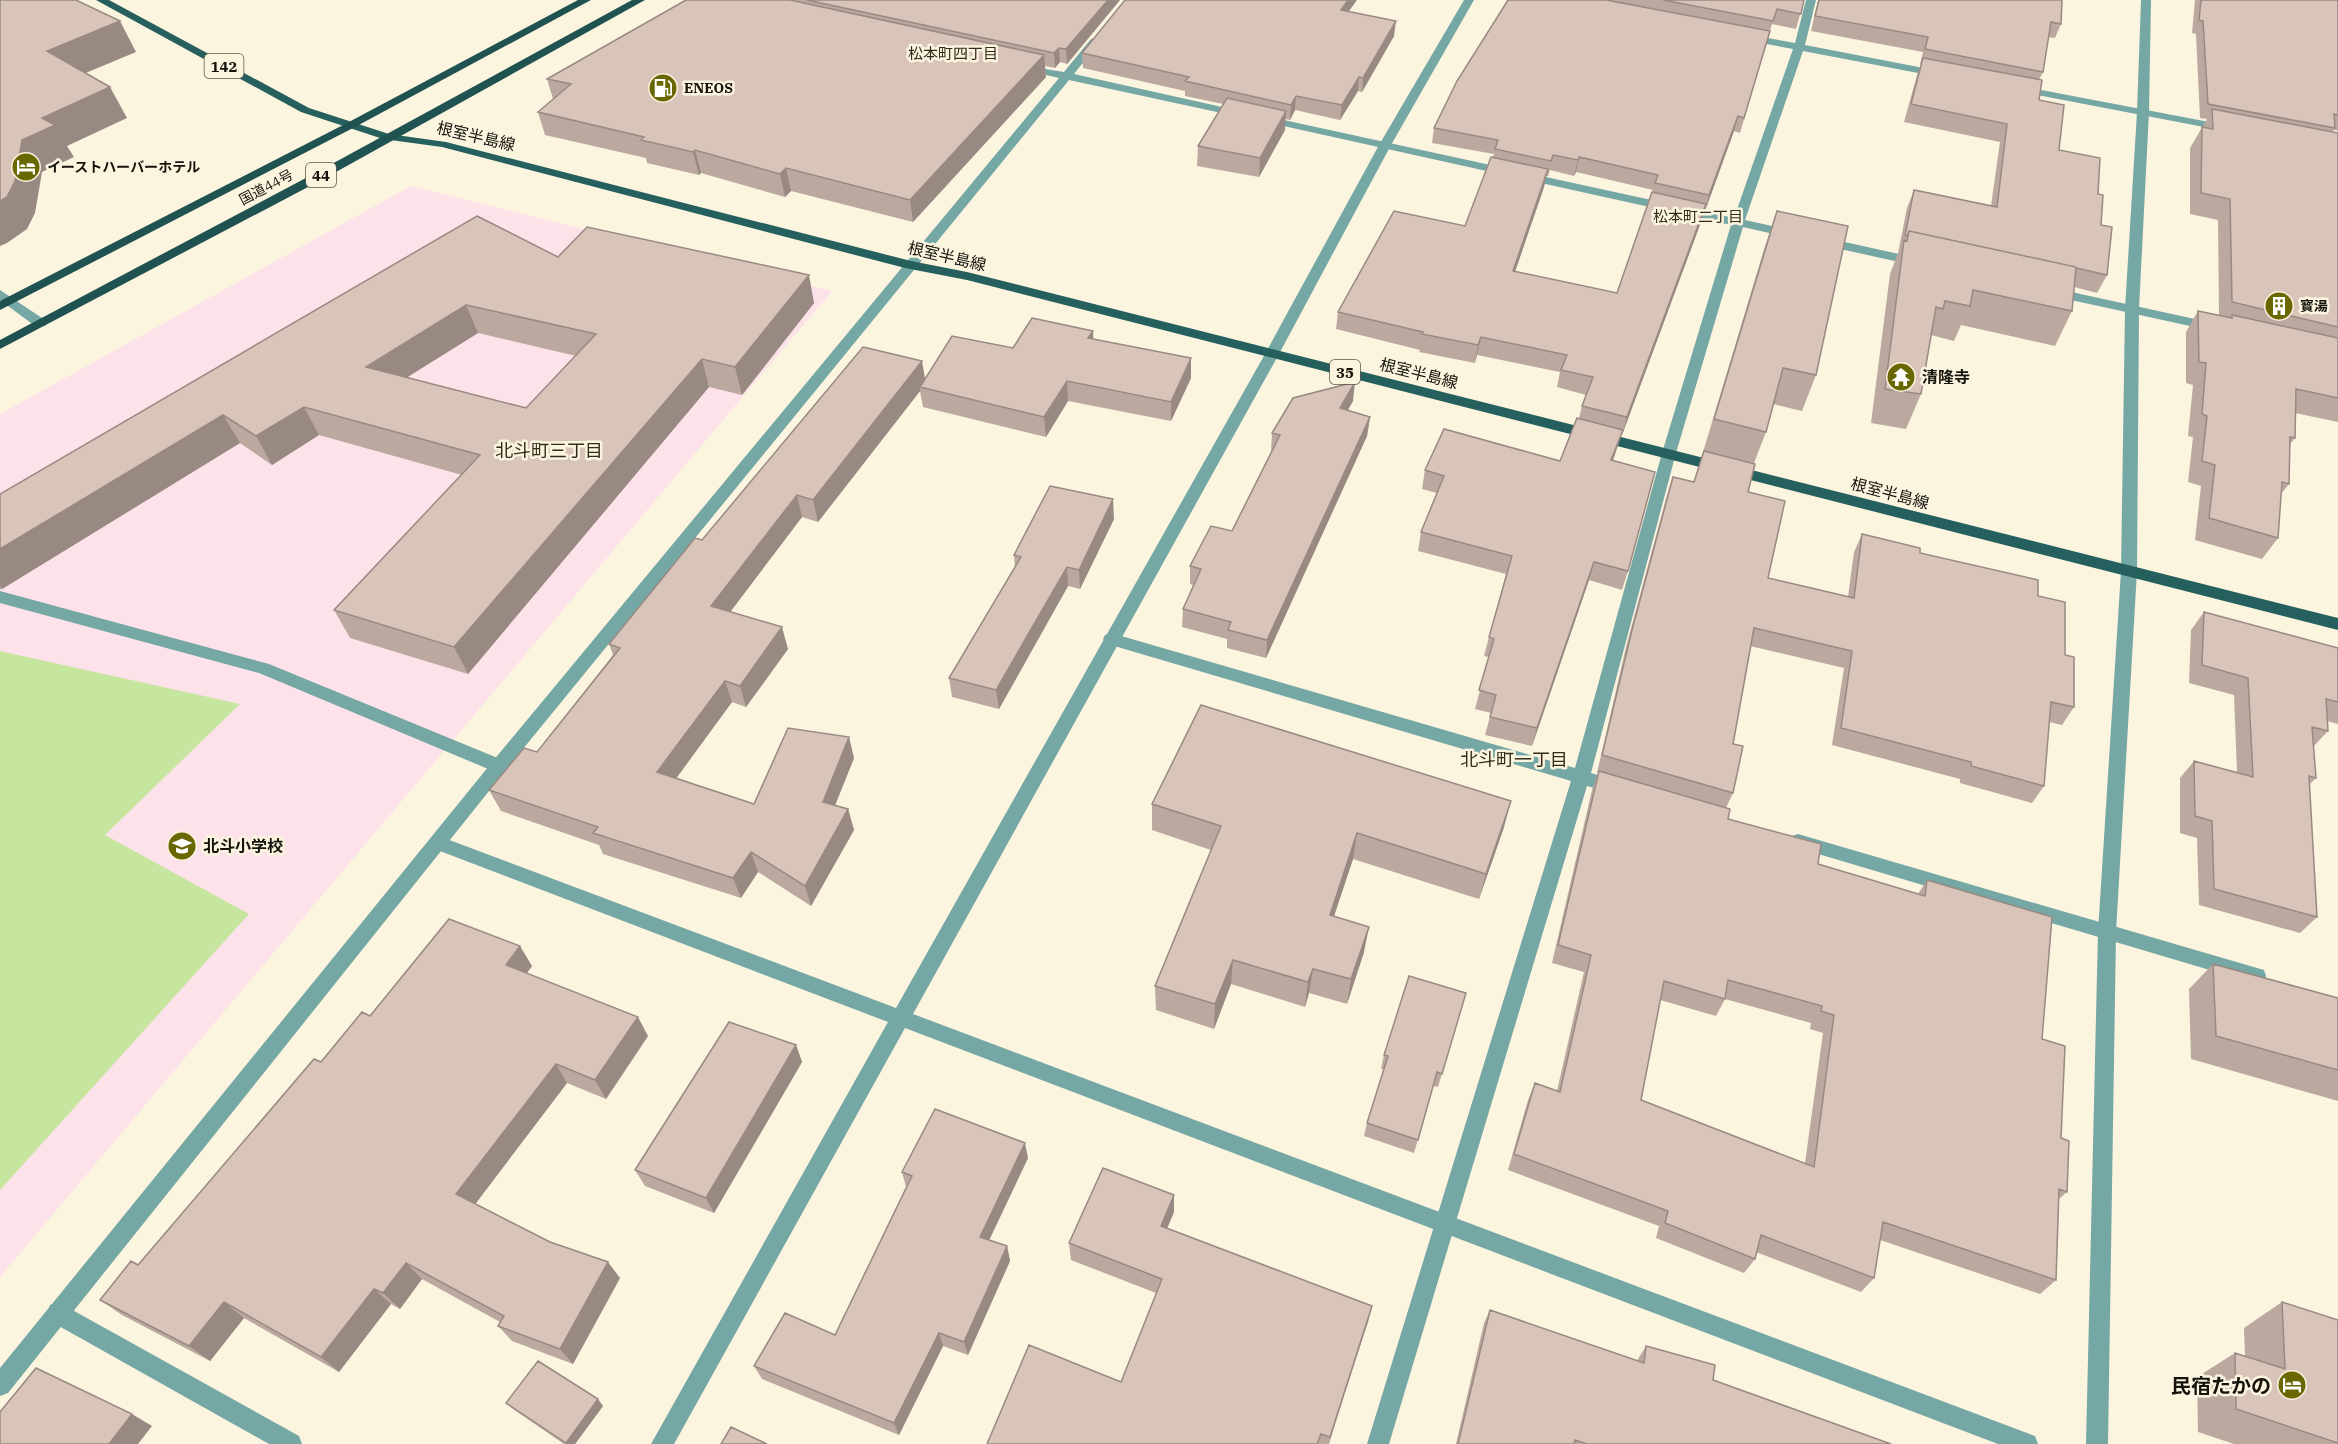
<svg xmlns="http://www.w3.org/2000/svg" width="2338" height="1444" font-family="'IBM Plex Serif','Noto Sans JP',serif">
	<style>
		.education { fill: #fde2e9 }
		.green { fill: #c6e59f }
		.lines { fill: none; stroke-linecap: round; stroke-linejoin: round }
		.service { fill: #75a7a5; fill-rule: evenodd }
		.minor { fill: #75a7a5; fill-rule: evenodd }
		.tertiary { fill: #75a7a5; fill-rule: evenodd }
		.primary { fill: #25605e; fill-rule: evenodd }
		.trunk { fill: #1f5250; fill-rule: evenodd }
		.wall { fill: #bba9a0; fill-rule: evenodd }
		.shaded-wall { fill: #988982 }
		.building { fill: #d9c4ba; stroke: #988982; stroke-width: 1.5; fill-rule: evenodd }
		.labels { text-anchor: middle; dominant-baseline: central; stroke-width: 5; stroke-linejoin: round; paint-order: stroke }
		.far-poi-label { font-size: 14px; font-weight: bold; fill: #15130b; stroke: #fbf4df; text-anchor: start }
		.far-street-label { font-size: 14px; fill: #15130b; stroke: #fbf4df }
		.far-neighbourhood-label { font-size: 15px; fill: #302b1b; stroke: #fbf4df }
		.shield { fill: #fbf4df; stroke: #5a564b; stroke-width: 1.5 }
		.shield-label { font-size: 15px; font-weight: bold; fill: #15130b }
		.street-label { font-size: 16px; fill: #15130b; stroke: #fbf4df }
		.poi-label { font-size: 16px; font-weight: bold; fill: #15130b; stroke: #fbf4df; text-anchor: start }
		.neighbourhood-label { font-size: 18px; fill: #302b1b; stroke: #fbf4df }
		.near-poi-label { font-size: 20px; font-weight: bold; fill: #15130b; stroke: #fbf4df; text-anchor: end }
	</style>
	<rect width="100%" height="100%" fill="#fbf4df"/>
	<path class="education" d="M411,186L832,291L0,1277V414Z"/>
	<path class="green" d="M0,651L240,704L105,835L249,914L0,1190Z"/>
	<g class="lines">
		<path class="service" d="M0,591L269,664L505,761L507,766L505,771L499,773L493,771L259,673L0,603Z
			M58,1302L299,1436L302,1444H269L50,1321L47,1313L50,1305Z"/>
		<path class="minor" d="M1806,0H1816L1805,45L1939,71L1945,74L1939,77L1803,51L1745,220L1795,231L1797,234L1791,238L1743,227L1676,453L1591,773L1621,782L1624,787L1621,792L1615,794L1587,786L1389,1444H1367L1571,781L1111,645L1105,643L1103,639L1105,635L1111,633L1575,768L1662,453L1731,225L1265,122L1259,119L1265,116L1734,218L1793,49L1746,40L1741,37L1746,34L1795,43Z
			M1095,38L1100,41L1074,74L1240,111L1246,114L1240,117L1069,80L505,771L8,1393L0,1396V1368L493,761L1059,78L1021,69V65L1064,72L1091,39Z
			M2020,86L2225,125L2231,128L2225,131L2016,91V87Z
			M1822,237L1917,258L1923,262L1917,266L1818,244L1816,241Z
			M2053,288L2213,323L2220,327L2213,331L2048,295L2047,292L2048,289Z
			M0,290L45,320L47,323L45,326H35L0,300Z
			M1798,834L2257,968L2264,970L2266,976L2264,982L2257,984L1798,848L1792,846L1789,841L1792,836Z"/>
		<path class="tertiary" d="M1464,0H1474L1391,145L1279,354L913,1014L2027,1433L2035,1436L2038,1444H1998L905,1028L674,1444H651L888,1022L432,848L429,843L432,838L438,836L444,838L896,1008L1265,354L1379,145Z
			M2141,0H2151L2149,112L2139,309L2137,571L2116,932L2108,1444H2086L2098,932L2121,571L2125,309L2137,112Z"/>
		<path class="primary" d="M96,0H109L309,108L389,134L446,142L911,261L967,272L2338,618V630L967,280L905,268L442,147L383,139L301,112Z"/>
		<path class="trunk" d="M578,0H591L355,127L0,310V301L347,123Z
			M632,0H645L327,177L0,349V340L319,171Z"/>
	</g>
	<path class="wall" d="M686,0H1120L1067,64L1060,62L1055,68L1045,66L1046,77L913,222L791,191L785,197L701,173L699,175L647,163L646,158L545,135L538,112L553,99L547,79Z
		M1508,0H1804L1796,29L1772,24L1740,133L1734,131L1705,211L1704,210L1701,222L1622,435H1621L1613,461L1628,571L1622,590L1589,580L1532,746L1485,735L1491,713L1475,709L1489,657L1484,656L1489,637L1506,574L1418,551L1421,532L1437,493L1422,489L1425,470L1560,461L1579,418L1582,406L1586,395L1557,387L1560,372L1477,355L1475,363L1419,352L1420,350L1336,329L1338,312L1465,226L1494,154L1432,143L1434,128ZM1550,170L1574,176L1576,172L1653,190L1617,293L1515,272L1544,187L1546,176H1548Z
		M1818,0H2062L2061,24L2055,38L2048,37L2043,72L2039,80V100L2059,150L2098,194L2107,275L2097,293L2074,287L2072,311L2055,346L1961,325L1954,341L1931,335L1921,394L1906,429L1871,423L1890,274L1898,253L1907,208L1914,190L1991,206L2000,142L1904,122L1917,75L1921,65L1920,64L1923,52L1811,31Z
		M2195,0H2338V131L2334,130L2332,132L2338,133V422L2295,413V438L2290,444L2289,484L2281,494L2278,538L2262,559L2195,540L2201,486L2188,482L2193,437L2188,436L2193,385L2186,383V332L2198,311L2219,315L2218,220L2190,214V148L2207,119L2200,118L2196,34L2192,33Z
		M1349,12L1394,36L1362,92L1358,91L1340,120L1295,110L1290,120L1285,119V130L1259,177L1197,166L1198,146L1223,104L1185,96V91L1083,68L1082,53Z
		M1777,211L1816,375L1802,411L1773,404L1766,432L1754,463L1748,492L1768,578L1848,597L1854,552L1862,534L1920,553L2038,596L2065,655L2074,707L2062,725L2049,722L2044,786L2032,803L1960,783V779L1832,745L1844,668L1750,646L1733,744V793L1726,808L1728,819L1818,864L1918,894L1927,880L2042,1039L2061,1138L2067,1192L2059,1199L2056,1280L2040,1294L1880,1240L1874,1278L1861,1292L1756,1252L1755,1259L1744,1273L1656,1238L1659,1226L1508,1170L1528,1100L1535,1083L1557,1091L1584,972L1552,963L1592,790L1598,773H1597L1626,647L1667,495L1673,477L1694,482L1765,246ZM1725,999L1811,1023L1810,1029L1823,1033L1805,1163L1641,1100L1660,1000L1716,1016Z
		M558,257L814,303L742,395L709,387L468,674L350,638L334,610L462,475L319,435L272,465L240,443L2,589H0V494ZM478,333L576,356L526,408L407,377Z
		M1093,331V339L1191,378L1171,421L1068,401L1046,437L923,407L920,391L818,522L802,517L730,612L788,649L746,707L732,702L676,779L754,804L854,758L835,805L848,809L854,830L811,906L758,872L741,898L603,854L599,845L501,811L489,790L537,752L613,655L609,644L702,540L925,379L1013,348Z
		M1353,401L1347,411L1370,417L1367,436L1266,658L1227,648V639L1182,627L1183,609L1193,585L1190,584V566L1232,531L1272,452H1271L1272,433Z
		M1114,519L1080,589L1068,586L999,709L952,697L949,678L1015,568L1014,555Z
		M2204,612L2338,648V724L2327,721L2328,731L2313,747L2316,778L2309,785L2317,917L2300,933L2199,905L2197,838L2180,833V778L2194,761L2237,772L2234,695L2189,683L2191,630Z
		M1152,804L1504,827L1479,899L1353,859L1334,916L1364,952L1347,1004L1309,993L1305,1007L1231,984L1214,1029L1156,1010L1155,986L1211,850L1152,830Z
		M2213,964L2338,998V1101L2191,1059L2189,989Z
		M532,966L526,974L648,1036L606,1099L567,1083L475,1204L620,1278L573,1364L512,1341L498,1326L500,1322L422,1279L400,1309L391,1304L339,1372L244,1318L210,1361L122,1315L100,1300L138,1265L321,1062L370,1016Z
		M1466,993L1438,1087L1433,1086L1414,1153L1364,1136L1367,1123L1384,1069H1381L1384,1055Z
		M796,1045L802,1062L714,1213L645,1186L635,1170Z
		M1028,1158L989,1240L1007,1246L1010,1261L968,1355L943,1346L899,1435L762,1379L754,1366L835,1335L906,1187L902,1172Z
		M1174,1195V1212L1167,1228L1372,1306L1329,1444H987L1121,1382L1156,1293L1071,1260L1069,1243Z
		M2282,1302L2338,1320V1444H2234L2198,1432L2197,1377L2235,1353L2245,1356L2244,1328Z
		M1490,1310L1637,1361L1638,1359L1646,1346L1713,1380L1891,1444H1456L1484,1323Z
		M506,1403L603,1406L575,1444H564L513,1409Z"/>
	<path class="shaded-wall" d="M1108,0H1120L1067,64L1066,49Z
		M1348,0H1357L1339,25L1341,10Z
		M120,21L136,52L64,82L47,51Z
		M1396,21L1394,36L1362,92L1363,78Z
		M1059,48L1060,62L1055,68L1054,53Z
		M1044,55L1046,77L913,222L910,200Z
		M1359,77L1358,91L1340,120L1342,105Z
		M110,87L127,118L67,146L74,157L42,172L35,213L27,229L7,243L0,246V201L22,140L42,118Z
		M1296,96L1295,110L1290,120L1291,105Z
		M1286,111L1285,130L1259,177L1260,158Z
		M1738,116L1734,131L1705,211L1709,195Z
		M695,150L701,173L699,175L693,152Z
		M1579,157L1576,172L1574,176L1578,160Z
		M786,168L791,191L785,197L780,174Z
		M1548,169L1544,187L1509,289L1513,271Z
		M1706,204L1701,222L1622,435L1627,417Z
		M809,275L814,303L742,395L735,367Z
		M466,305L478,333L379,395L366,367Z
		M1093,331L1094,351L1088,338Z
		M1481,337L1477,355L1475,363L1478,345Z
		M1191,358V378L1171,421V402Z
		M702,359L709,387L468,674L454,647Z
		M922,361L926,384L920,387V391L818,522L813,500Z
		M1067,381L1068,401L1046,437L1044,417Z
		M1355,382L1353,401L1338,427L1340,408Z
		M304,407L319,435L272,465L256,436Z
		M223,415L240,443L2,589L0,586V549Z
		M1370,417L1367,436L1266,658L1267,640Z
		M1623,430L1617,448L1606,479L1611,460Z
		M797,495L802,517L718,628L711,606Z
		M1113,499L1114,519L1080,589L1079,570Z
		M1594,562L1589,580L1532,746L1537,728Z
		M1067,567L1068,586L999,709L996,690Z
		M782,627L788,649L746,707L740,686Z
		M725,681L732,702L665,793L657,772Z
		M849,737L854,758L828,823L823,802Z
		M1511,801L1504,827L1479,899L1486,874Z
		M848,809L854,830L811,906L805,886Z
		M1357,833L1353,859L1326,940L1330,915Z
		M751,852L758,872L741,898L733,878Z
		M1369,927L1364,952L1347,1004L1351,979Z
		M520,946L532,966L518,985L506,965Z
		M1233,960L1231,984L1214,1029L1215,1004Z
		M1313,969L1309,993L1305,1007L1308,982Z
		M638,1017L648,1036L606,1099L595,1080Z
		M796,1045L802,1062L714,1213L706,1198Z
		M556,1064L567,1083L470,1211L456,1194Z
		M1025,1143L1028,1158L984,1251L980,1237Z
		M1174,1195V1212L1161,1243V1226Z
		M1007,1246L1010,1261L968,1355L964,1342Z
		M608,1262L620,1278L573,1364L560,1349Z
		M406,1263L422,1279L400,1309L383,1293Z
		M374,1289L391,1304L339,1372L321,1357Z
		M224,1302L244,1318L210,1361L189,1346Z
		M1372,1306L1368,1322L1328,1444L1330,1437Z
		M939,1333L943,1346L899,1435L894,1423Z
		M598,1399L603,1406L575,1444H567L566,1443Z
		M132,1414L152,1426L138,1444H109Z"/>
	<path class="building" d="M0,0H76L120,21L47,51L110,87L42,118L55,125L22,140L15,181L7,197L0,201Z
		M686,0H790L1044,55L910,200L786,168L780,174L695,150L693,152L641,140L644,137L538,112L571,84L547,79Z
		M807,0H1108L1066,49L1059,48L1054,53Z
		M1125,0H1348L1341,10L1396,21L1363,78L1359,77L1342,105L1296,96L1291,105L1185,81L1189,77L1082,53Z
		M1508,0H1606L1770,31L1744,118L1738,116L1709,195L1655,183L1658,175L1579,157L1578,160L1553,155L1551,161L1495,149L1498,140L1434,128L1457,81Z
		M1663,0H1804L1801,14L1777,9L1773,21Z
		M1819,0H2062L2061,24L2051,22L2043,72L1925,49L1928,37L1815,16Z
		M2201,0H2338V115L2334,114L2335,128L2208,104L2203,21L2199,20Z
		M1923,58L2042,80L2039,100L2064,105L2059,150L2100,158L2098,194L2103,195L2101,225L2112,227L2107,275L2076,268V267L1909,231L1907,236L1905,235L1914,190L1997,207L2007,124L1911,104Z
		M1227,98L1286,111L1260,158L1198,146Z
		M2212,109L2338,133V327L2232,302L2230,199L2201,193L2202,127L2213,129Z
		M1491,157L1548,169L1513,271L1617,293L1652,192L1706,204L1627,417L1582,406L1593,377L1561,370L1567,355L1481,337L1478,345L1422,334L1423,332L1338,312L1394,211L1465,226Z
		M1777,211L1848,226L1816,375L1783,368L1766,432L1714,419Z
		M477,216L558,257L587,227L809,275L735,367L702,359L454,647L334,610L480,455L304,407L256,436L223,415L0,549V494ZM466,305L596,334L526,408L366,367Z
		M1909,231L2076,267L2072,311L1973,290L1970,306L1945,301L1943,309L1936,307L1921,394L1885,389L1904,240L1907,241Z
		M2198,311L2232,318V315L2338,338V398L2296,389L2295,438L2290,437L2289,484L2282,482L2278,538L2209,518L2215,465L2202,461L2207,416L2202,414L2206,363L2199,362Z
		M1032,318L1093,331L1088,338L1191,358L1171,402L1067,381L1044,417L920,387L952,336L1013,348Z
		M863,347L922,361L813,500L797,495L711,606L782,627L740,686L725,681L657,772L754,804L788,728L849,737L823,802L848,809L805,886L751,852L733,878L593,833L598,827L489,790L524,748L537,752L620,648L609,644L695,538L702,540Z
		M1355,382L1340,408L1370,417L1267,640L1228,630L1231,622L1183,609L1201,569L1190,566L1211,526L1232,531L1280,435L1272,433L1293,398Z
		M1577,418L1623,430L1611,460L1655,472L1628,571L1594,562L1537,728L1490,717L1496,695L1479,690L1494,639L1489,637L1512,556L1421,532L1444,476L1425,470L1444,429L1560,461Z
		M1704,451L1755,464L1748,492L1785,501L1768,578L1854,598L1862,534L1920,548V553L2038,580V596L2065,602V655L2074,657V707L2051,702L2044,786L1971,766V762L1841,728L1852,651L1754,628L1733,744L1743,746L1733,793L1602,755L1632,630L1673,477L1694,482Z
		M1050,486L1113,499L1079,570L1067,567L996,690L949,678L1021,557L1014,555Z
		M2204,612L2338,648V702L2326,699L2328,731L2312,727L2316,778L2309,776L2317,917L2214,889L2212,821L2195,816L2194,761L2253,777L2248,678L2202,665Z
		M1201,705L1511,801L1486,874L1357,833L1330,915L1369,927L1351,979L1313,969L1308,982L1233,960L1215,1004L1155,986L1221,826L1152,804Z
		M1599,771L1730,809L1728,819L1821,844L1818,864L1925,896L1927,880L2052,917L2042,1039L2065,1046L2061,1138L2069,1141L2067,1192L2059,1189L2056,1280L1883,1222L1874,1278L1761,1235L1755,1259L1665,1223L1668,1211L1514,1154L1535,1083L1560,1092L1591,955L1558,945ZM1728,980L1822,1006L1821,1011L1834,1015L1814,1167L1641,1100L1664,981L1725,999Z
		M449,919L520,946L506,965L638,1017L595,1080L556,1064L456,1194L550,1242L608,1262L560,1349L498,1326L504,1316L406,1263L383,1293L374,1289L321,1357L224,1302L189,1346L100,1300L131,1261L138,1265L314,1059L321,1062L362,1012L370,1016Z
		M2213,964L2338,998V1070L2216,1036Z
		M1409,976L1466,993L1442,1074L1437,1072L1418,1140L1367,1123L1388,1056L1384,1055Z
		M729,1022L796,1045L706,1198L635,1170Z
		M935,1109L1025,1143L980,1237L1007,1246L964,1342L939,1333L894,1423L754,1366L785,1313L835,1335L912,1176L902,1172Z
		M1103,1168L1174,1195L1161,1226L1372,1306L1330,1437L1321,1434L1317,1444H987L1029,1345L1121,1382L1162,1279L1069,1243Z
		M2282,1302L2338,1320V1443L2236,1409L2235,1353L2285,1369Z
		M1490,1310L1644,1363L1646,1346L1715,1365L1713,1380L1891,1444H1587L1575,1440L1574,1444H1458Z
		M538,1361L598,1399L566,1443L506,1403Z
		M36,1368L132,1414L109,1444H0V1412Z
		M731,1427L767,1444H721Z"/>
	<defs>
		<g id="fuel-disc" transform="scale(1.5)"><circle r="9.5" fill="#686700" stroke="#fbf4df"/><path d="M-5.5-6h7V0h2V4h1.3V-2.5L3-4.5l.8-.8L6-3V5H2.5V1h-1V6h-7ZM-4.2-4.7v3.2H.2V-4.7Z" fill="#fff"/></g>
		<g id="hotel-disc" transform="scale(1.5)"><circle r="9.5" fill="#686700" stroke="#fbf4df"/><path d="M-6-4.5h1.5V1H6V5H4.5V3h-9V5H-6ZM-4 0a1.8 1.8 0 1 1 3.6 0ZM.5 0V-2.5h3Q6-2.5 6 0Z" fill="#fff"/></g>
		<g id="building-disc" transform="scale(1.5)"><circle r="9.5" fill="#686700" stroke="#fbf4df"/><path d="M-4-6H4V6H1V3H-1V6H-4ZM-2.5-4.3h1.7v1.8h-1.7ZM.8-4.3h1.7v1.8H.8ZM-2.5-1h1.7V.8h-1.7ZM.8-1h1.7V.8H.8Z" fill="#fff"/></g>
		<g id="temple-disc" transform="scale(1.5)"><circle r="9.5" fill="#686700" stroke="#fbf4df"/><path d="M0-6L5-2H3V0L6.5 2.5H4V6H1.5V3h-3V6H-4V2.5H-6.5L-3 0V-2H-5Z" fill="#fff"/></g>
		<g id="school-disc" transform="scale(1.5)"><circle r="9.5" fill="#686700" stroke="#fbf4df"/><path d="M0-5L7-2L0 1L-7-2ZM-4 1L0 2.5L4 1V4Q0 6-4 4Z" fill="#fff"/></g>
	</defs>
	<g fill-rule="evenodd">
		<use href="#fuel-disc" x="663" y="88"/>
		<use href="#hotel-disc" x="26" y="167"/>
		<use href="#building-disc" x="2279" y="306"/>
		<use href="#temple-disc" x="1901" y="377"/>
		<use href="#school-disc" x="182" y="846"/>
		<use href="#hotel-disc" x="2292" y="1385"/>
	</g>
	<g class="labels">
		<g class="far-poi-label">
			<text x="684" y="88">ENEOS</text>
			<text x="47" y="167">イーストハーバーホテル</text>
			<text x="2300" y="306">寳湯</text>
		</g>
		<g class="far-street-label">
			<text transform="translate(266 187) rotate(-28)">国道44号</text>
		</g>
		<g class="far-neighbourhood-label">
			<text x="953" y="53">松本町四丁目</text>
			<text x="1698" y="216">松本町二丁目</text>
		</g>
		<g class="shield">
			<rect x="204.5" y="54" width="39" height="24" rx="4.5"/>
			<rect x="306" y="163" width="30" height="24" rx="4.5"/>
			<rect x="1330" y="360" width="30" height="24" rx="4.5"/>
		</g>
		<g class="shield-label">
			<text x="224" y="66">142</text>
			<text x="321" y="175">44</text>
			<text x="1345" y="372">35</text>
		</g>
		<g class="street-label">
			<text transform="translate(476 136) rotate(13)">根室半島線</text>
			<text transform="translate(947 256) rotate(13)">根室半島線</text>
			<text transform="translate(1419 373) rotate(14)">根室半島線</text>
			<text transform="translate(1890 493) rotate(15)">根室半島線</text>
		</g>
		<g class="poi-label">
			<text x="1922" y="377">清隆寺</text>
			<text x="203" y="846">北斗小学校</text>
		</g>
		<g class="neighbourhood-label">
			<text x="549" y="450">北斗町三丁目</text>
			<text x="1514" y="759">北斗町一丁目</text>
		</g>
		<g class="near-poi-label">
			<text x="2271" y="1385">民宿たかの</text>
		</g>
	</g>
</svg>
